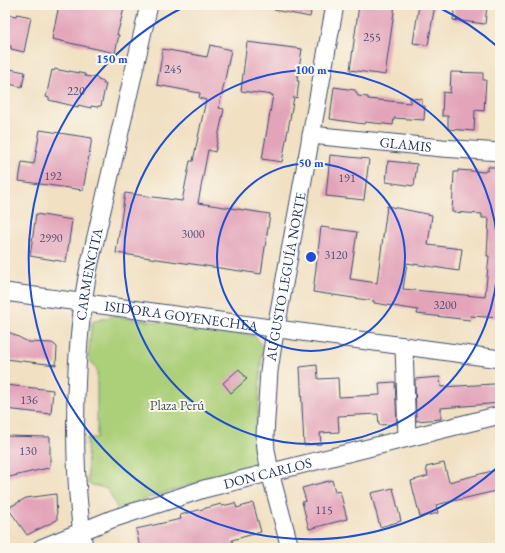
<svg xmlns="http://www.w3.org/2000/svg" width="505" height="553" font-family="'EB Garamond',serif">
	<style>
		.green { fill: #accf79; stroke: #647f6c }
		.building { fill: #e3a4ba }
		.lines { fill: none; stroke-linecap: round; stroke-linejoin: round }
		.minor-casing { stroke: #3b4a6d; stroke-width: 19 }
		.minor { stroke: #fff; stroke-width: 17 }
		.ring { fill: none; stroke: #1d4ed8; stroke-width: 2 }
		.labels { text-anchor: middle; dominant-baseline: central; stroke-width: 4; stroke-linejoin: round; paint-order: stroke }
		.number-label { font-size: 12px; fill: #4d4c75 }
		.street-label { font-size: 14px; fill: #1b2f5e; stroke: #fbf7ec }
		.park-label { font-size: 14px; fill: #3f5765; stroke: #fbf7ec }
		.centre { fill: #1d4ed8; stroke: #fbf7ec; stroke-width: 2 }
		.ring-label { font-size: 12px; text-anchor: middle; font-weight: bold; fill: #1d4ed8; stroke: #fbf7ec; stroke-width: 4; stroke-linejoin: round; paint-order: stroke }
	</style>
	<rect width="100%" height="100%" fill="#fbf7ec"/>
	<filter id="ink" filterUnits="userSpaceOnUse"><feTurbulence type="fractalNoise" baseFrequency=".025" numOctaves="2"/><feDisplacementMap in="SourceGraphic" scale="8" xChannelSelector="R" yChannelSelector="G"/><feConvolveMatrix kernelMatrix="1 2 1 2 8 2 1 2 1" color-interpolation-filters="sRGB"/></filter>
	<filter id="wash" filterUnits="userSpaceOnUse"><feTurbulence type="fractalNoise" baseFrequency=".012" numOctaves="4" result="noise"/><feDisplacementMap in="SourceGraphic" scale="16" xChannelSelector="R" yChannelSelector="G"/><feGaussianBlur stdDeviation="0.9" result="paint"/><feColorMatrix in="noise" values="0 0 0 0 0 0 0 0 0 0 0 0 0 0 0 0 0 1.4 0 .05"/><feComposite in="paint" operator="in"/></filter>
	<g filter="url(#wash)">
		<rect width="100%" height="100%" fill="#f1e0c2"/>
		<path class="green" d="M113,316L245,334L256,337L262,347L256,446L259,457L254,465L117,508L108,489L88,484L87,438H97V370L88,357L92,322Z"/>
		<g id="blocks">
			<path class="building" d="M59,5H125L117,35H119L115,53L52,39Z
				M275,5H312L310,17L274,10Z
				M359,5H395L385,75L350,70Z
				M419,5H435L428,45L413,43Z
				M455,5H487L485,24L453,20Z
				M5,14L16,16L17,14L31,17L24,52L11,49V46L5,45Z
				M247,42L302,49L297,81H299L297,98L294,97L282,162L262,159L273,95L241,91Z
				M210,45L231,50L219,108L224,109L215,152L208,150L198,203L270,214L261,274L116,253L125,193L182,201L190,161H193L206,100L199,98L200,93L157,85L163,49L207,57Z
				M5,68L25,72L22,87L5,83Z
				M55,69L69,72V71L85,74V76L98,78V80L104,82L103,84H106L101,106H98V107L91,106V108L78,105V107L49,100V98L46,97L52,70L54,71Z
				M451,72L483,73V80H486L484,111L475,110L474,131L448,129V116H442L443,92L450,93Z
				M334,87L355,90L358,96L368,97V99L410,103V98L422,99V106H425L424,120L394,118L393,125L365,122L364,124L330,119Z
				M40,130L92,138L83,190L19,181L22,162L34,164Z
				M330,155L369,159L364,200L326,196Z
				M388,161L417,164L414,186L386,182Z
				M488,167H500V318L471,316L470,320L417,314L418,310L374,303V301L313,292L321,227L357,232L350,279L377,283L387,206L432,215L428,245L462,249L459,271L407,263L403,289L485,297L489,256H487L489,218H482V214L452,212L454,172H458V170L485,172L486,170L488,171Z
				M36,214L72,220L66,262L30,256Z
				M5,330L28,342L52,343L55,345L57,347L56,365L5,359Z
				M317,365L318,379L338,378L339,397L380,395L379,383L395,382L397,424L379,425L378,414L338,416L339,432L320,433L321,444L304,445L300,367Z
				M239,369L247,379L231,393L223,383Z
				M440,377L441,387L493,384L500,385V403L441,408V419L416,421L415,379Z
				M5,385L53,390L51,414L5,409Z
				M5,436L50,437V466L48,468L5,478Z
				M444,463L449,482L500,469V490L436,505L438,513L420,517L411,481L428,476L426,467Z
				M332,480L335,492L340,491L347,519L309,529L302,502L306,501L302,488Z
				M393,488L401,521L380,527L371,493Z
				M56,494L57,520L27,535L8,508L26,498Z
				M235,503L237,508L253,503L261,532L232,540L233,546L226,548H140L136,529L181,519L180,515L221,504L222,506Z"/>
		</g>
	</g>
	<g filter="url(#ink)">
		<use href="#blocks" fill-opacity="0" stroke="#3b4a6d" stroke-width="1"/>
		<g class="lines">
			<g class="minor-casing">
				<g id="minor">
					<path id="s1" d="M311,135L442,148L500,152"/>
					<path id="s2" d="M5,292L500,359"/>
					<path d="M404,346L407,438"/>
					<path id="s3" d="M41,548L112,519L204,489L500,415"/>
					<path id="s4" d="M84,548C75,489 74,429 77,370C79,335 82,301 89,267L149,5"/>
					<path id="s5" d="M290,548L270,472L266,450L265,435L269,371L273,344L335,5"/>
				</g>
			</g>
			<use href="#minor" class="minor"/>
		</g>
	</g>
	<g class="ring">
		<circle cx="311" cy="257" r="94"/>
		<circle cx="311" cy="257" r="187"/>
		<path d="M499 466A281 281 0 1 1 186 6M436 6A281 281 0 0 1 499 48"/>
	</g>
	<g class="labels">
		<g class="number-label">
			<text x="372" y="37">255</text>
			<text x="173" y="69">245</text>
			<text x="76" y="91">220</text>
			<text x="53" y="176">192</text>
			<text x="347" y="178">191</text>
			<text x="193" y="234">3000</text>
			<text x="51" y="238">2990</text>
			<text x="336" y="255">3120</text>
			<text x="445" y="305">3200</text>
			<text x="29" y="400">136</text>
			<text x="28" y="451">130</text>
			<text x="324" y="510">115</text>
		</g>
		<g class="street-label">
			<text stroke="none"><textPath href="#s1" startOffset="95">GLAMIS</textPath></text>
			<text stroke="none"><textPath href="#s4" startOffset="275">CARMENCITA</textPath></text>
			<text stroke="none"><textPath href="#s5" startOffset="276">AUGUSTO LEGUÍA NORTE</textPath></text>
			<text stroke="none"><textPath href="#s2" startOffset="178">ISIDORA GOYENECHEA</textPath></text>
			<text stroke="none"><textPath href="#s3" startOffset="239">DON CARLOS</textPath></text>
		</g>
		<g class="park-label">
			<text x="177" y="405">Plaza Perú</text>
		</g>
	</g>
	<circle cx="311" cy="257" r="6" class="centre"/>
	<g class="ring-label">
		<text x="112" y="63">150 m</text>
		<text x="311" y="74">100 m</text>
		<text x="311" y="167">50 m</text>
	</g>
	<rect width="505" height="553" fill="none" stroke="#fbf7ec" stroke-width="20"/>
</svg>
